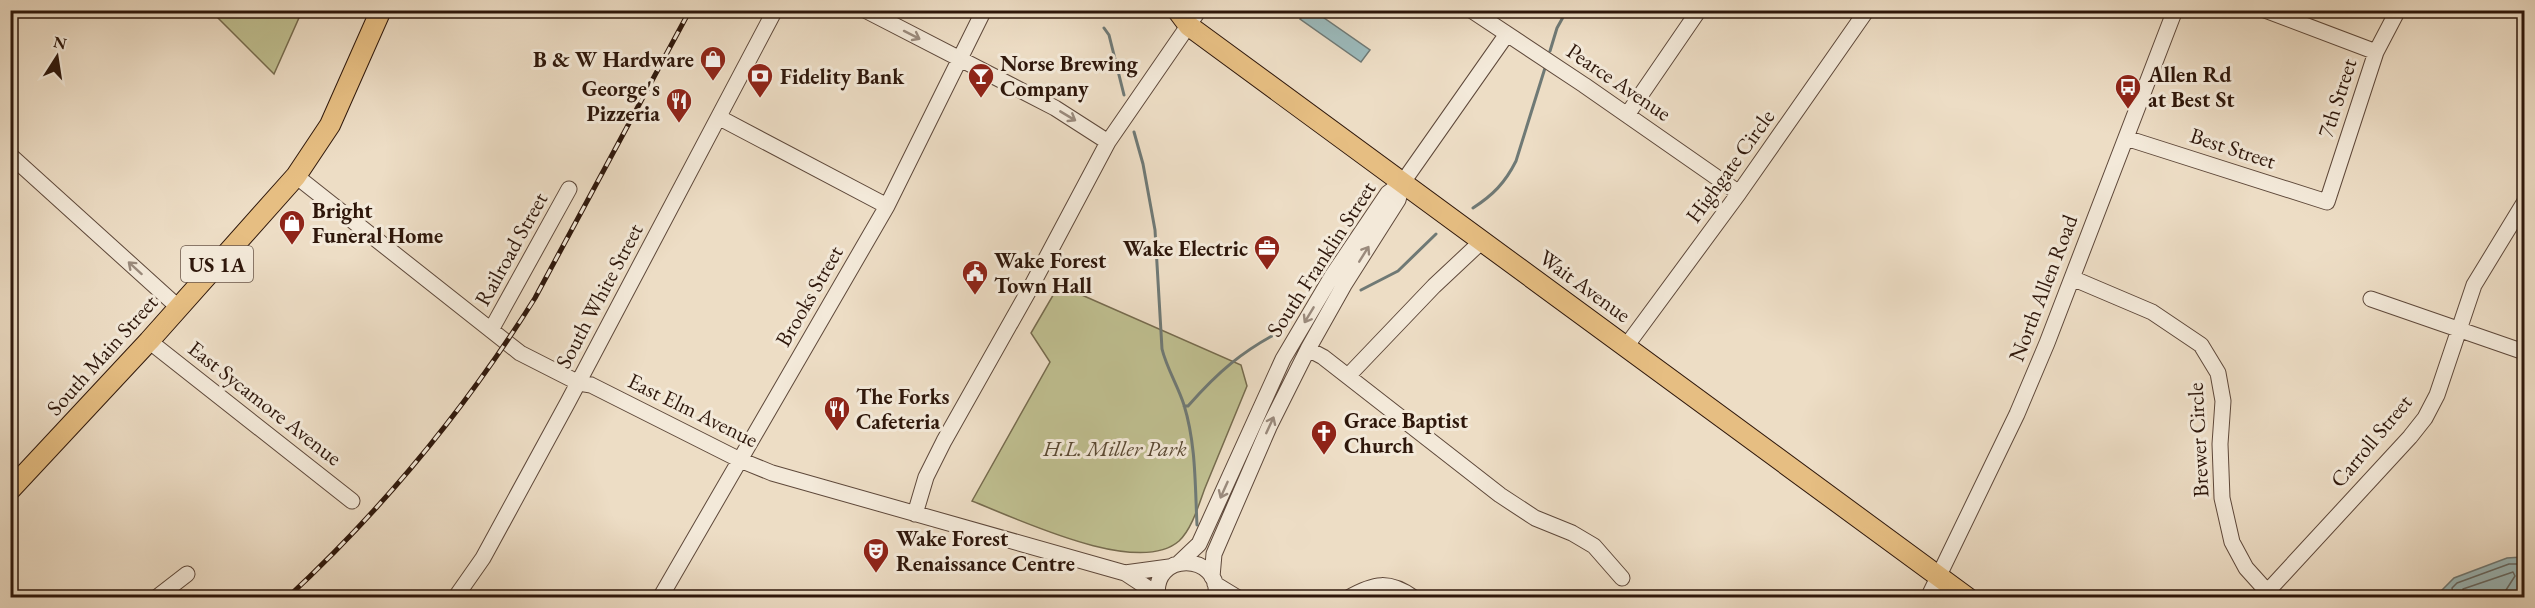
<svg xmlns="http://www.w3.org/2000/svg" width="2535" height="608" font-family="'EB Garamond',serif">
	<style>
		.green { fill: #bfbf90; stroke: #766b4e; stroke-width: 1.5 }
		.water { fill: #9bbabc; stroke: #6f7975; stroke-width: 1.5 }
		.lines { fill: none; stroke-linecap: round; stroke-linejoin: round }
		.shore { stroke: #646864; stroke-width: 1.5 }
		.stream { stroke: #6f7975; stroke-width: 3 }
		.minor-casing { stroke: #5e483a; stroke-width: 17 }
		.major-casing { stroke: #2e170b; stroke-width: 22 }
		.minor { stroke: #f3e9d9; stroke-width: 15 }
		.major { stroke: #e6be82; stroke-width: 20 }
		.rail-casing { stroke: #2e170b; stroke-width: 5 }
		.rail { stroke: #f3e9d9; stroke-width: 3; stroke-dasharray: 9; stroke-linecap: butt }
		.oneway { stroke: #9a8a7c }
		.labels { text-anchor: middle; dominant-baseline: central; stroke-width: 6; stroke-linejoin: round; paint-order: stroke }
		.shield { fill: #f3e9d9; stroke: #695649; stroke-width: 1.5 }
		.shield-label { font-size: 21px; font-weight: bold; fill: #2e170b }
		.poi-label { font-size: 22px; font-weight: bold; fill: #2e170b; stroke: #f3e9d9; text-anchor: start }
		.street-label { font-size: 22px; fill: #2e170b; stroke: #f3e9d9 }
		.park-label { font-size: 22px; font-style: italic; fill: #5a4933; stroke: #f3e9d9 }
	</style>
	<rect width="100%" height="100%" fill="#edddc5"/>
	<filter id="stains"><feTurbulence type="fractalNoise" baseFrequency=".00333" numOctaves="4"/><feColorMatrix values="0 0 0 0 .2 0 0 0 0 .09 0 0 0 0 .02 0 0 0 .5 -.17"/></filter>
	<radialGradient id="worn" r=".72"><stop offset=".6" stop-color="#630" stop-opacity="0"/><stop offset="1" stop-color="#630" stop-opacity=".3"/></radialGradient>
	<path class="green" d="M211,11L302,10V11L274,74Z
		M1059,285L1241,365L1247,386C1233,420 1219,454 1205,488C1199,504 1192,529 1179,541C1138,577 1018,519 972,501L1050,362L1031,333Z"/>
	<path class="water" d="M1306,11H1314L1370,50L1361,62L1300,19Z
		M2522,557L2524,559V583L2517,597H2453L2441,591L2454,578L2507,558Z"/>
	<g class="lines">
		<path class="shore" d="M2454,598L2452,588L2457,583L2509,564H2524
			M2462,598L2463,589L2513,572L2515,576L2506,590L2504,598"/>
		<path class="stream" d="M1104,28L1109,35L1124,95
			M1550,51L1557,28L1567,10
			M1134,132L1143,164L1155,230L1162,349C1167,369 1178,386 1184,405C1196,444 1195,485 1197,525
			M1473,208C1493,195 1505,183 1516,161L1545,68
			M1361,290L1398,271L1436,234
			M1184,406H1188C1218,372 1242,351 1283,330"/>
		<g class="minor-casing">
			<path id="minor" d="M865,10L1055,108L1108,142
				M1471,10L1584,85L1739,193
				M2265,10L2376,52
				M1627,115L1699,10
				M720,118L887,206
				M2126,138L2327,202L2376,52L2398,10
				M10,155L178,307
				M296,176L520,353L579,383L591,385L740,460L772,473L1125,573L1169,567
				M2072,278L2152,312L2201,345L2218,373L2223,401L2220,444L2222,498L2232,542L2246,568L2273,598
				M2371,299L2524,352
				M491,330L569,189
				M149,341L352,501
				M1627,345L1739,193L1867,10
				M1308,349L1323,357L1500,495L1535,518L1572,533L1594,546L1622,578
				M1348,376L1434,286L1482,241
				M915,514L926,477L944,441L1032,285L1108,142L1199,10
				M1179,563L1199,544L1283,359L1332,276L1388,193L1403,182L1507,34
				M1125,573L1157,594
				M1212,577L1214,554L1269,427L1308,349L1344,285L1398,200L1403,182
				M1215,584L1238,598
				M2267,592L2410,437L2425,418L2437,395L2474,285L2524,203
				M156,598L187,574
				M455,598L483,558L568,402L775,10
				M660,598L887,206L984,10
				M1158,598C1150,551 1222,551 1216,598
				M1348,598C1374,583 1389,580 1414,598
				M1928,598L2017,414L2047,343L2175,10"/>
		</g>
		<g class="major-casing">
			<path id="major" d="M1177,10L1189,26L1968,598
				M10,490L149,341L296,176L330,125L381,10"/>
		</g>
		<use href="#minor" class="minor"/>
		<use href="#major" class="major"/>
		<g class="rail-casing">
			<path id="rail" d="M287,598C382,510 466,408 535,298L690,10"/>
		</g>
		<use href="#rail" class="rail"/>
	</g>
	<defs><path id="oneway-shaft" d="M-6 0H5M1.5-3L5.5 0L1.5 3" fill="none" stroke-width="1.6" stroke-linecap="round" stroke-linejoin="round" transform="scale(1.5)"/></defs>
	<g class="oneway">
		<use href="#oneway-shaft" transform="translate(912 35) rotate(27)"/>
		<use href="#oneway-shaft" transform="translate(1068 116) rotate(31)"/>
		<use href="#oneway-shaft" transform="translate(1364 254) rotate(-58)"/>
		<use href="#oneway-shaft" transform="translate(135 268) rotate(-138)"/>
		<use href="#oneway-shaft" transform="translate(1309 315) rotate(121)"/>
		<use href="#oneway-shaft" transform="translate(1270 425) rotate(-65)"/>
		<use href="#oneway-shaft" transform="translate(1224 490) rotate(114)"/>
	</g>
	<defs>
		<g id="shop-pin" transform="scale(1.35)"><path d="M0 17L-7.5 6A9.5 9.5 0 1 1 7.5 6Z" fill="#8f2418" stroke="#f3e9d9"/><path d="M-5-2.5h2.3a2.7 3.5 0 0 1 5.4 0H5L5.5 6h-11ZM-1.5-2.5h3a1.5 2.3 0 0 0-3 0Z" fill="#fff"/></g>
		<g id="bank-pin" transform="scale(1.35)"><path d="M0 17L-7.5 6A9.5 9.5 0 1 1 7.5 6Z" fill="#8f2418" stroke="#f3e9d9"/><path d="M-6-4H6V4H-6ZM0-2.3a2.3 2.3 0 1 0 0 4.6a2.3 2.3 0 1 0 0-4.6Z" fill="#fff"/></g>
		<g id="bar-pin" transform="scale(1.35)"><path d="M0 17L-7.5 6A9.5 9.5 0 1 1 7.5 6Z" fill="#8f2418" stroke="#f3e9d9"/><path d="M-6-5H6L.8 .8V4.5H3.5V6h-7V4.5H-.8V.8Z" fill="#fff"/></g>
		<g id="bus-pin" transform="scale(1.35)"><path d="M0 17L-7.5 6A9.5 9.5 0 1 1 7.5 6Z" fill="#8f2418" stroke="#f3e9d9"/><path d="M-5-6H5V4H4V6H2V4H-2V6H-4V4H-5ZM-3.5-4V0h7V-4ZM-3.5 1.2v1.5H-2V1.2ZM2 1.2v1.5H3.5V1.2Z" fill="#fff"/></g>
		<g id="restaurant-pin" transform="scale(1.35)"><path d="M0 17L-7.5 6A9.5 9.5 0 1 1 7.5 6Z" fill="#8f2418" stroke="#f3e9d9"/><path d="M-5-6h1v4h1v-4h1v4h1v-4h1v5L-1.5 .5V6h-2V.5L-5-1ZM5-6V6H3V1.5H1.5Q1.5-4 5-6Z" fill="#fff"/></g>
		<g id="office-pin" transform="scale(1.35)"><path d="M0 17L-7.5 6A9.5 9.5 0 1 1 7.5 6Z" fill="#8f2418" stroke="#f3e9d9"/><path d="M-6-3h4V-5.5h4V-3h4V5H-6ZM-1-4.5V-3h2v-1.5ZM-6 0V1H6V0Z" fill="#fff"/></g>
		<g id="civic-pin" transform="scale(1.35)"><path d="M0 17L-7.5 6A9.5 9.5 0 1 1 7.5 6Z" fill="#8f2418" stroke="#f3e9d9"/><path d="M-.6-6.5H3V-4.5H.6V-3L4-1V1h2V6H-6V1h2V-1L-.6-3ZM-1.2 2.5V6h2.4V2.5Z" fill="#fff"/></g>
		<g id="church-pin" transform="scale(1.35)"><path d="M0 17L-7.5 6A9.5 9.5 0 1 1 7.5 6Z" fill="#8f2418" stroke="#f3e9d9"/><path d="M-1.2-6h2.4v3.5h3.3v2.4h-3.3V6h-2.4V-.1h-3.3v-2.4h3.3Z" fill="#fff"/></g>
		<g id="theatre-pin" transform="scale(1.35)"><path d="M0 17L-7.5 6A9.5 9.5 0 1 1 7.5 6Z" fill="#8f2418" stroke="#f3e9d9"/><path d="M-5-5.5Q0-4 5-5.5V0Q5 5 0 6Q-5 5-5 0ZM-3.3-2.5H-1v1.5H-3.3ZM1-2.5H3.3v1.5H1ZM-2.8 1Q0 5.5 2.8 1Z" fill="#fff"/></g>
	</defs>
	<g fill-rule="evenodd">
		<use href="#shop-pin" x="713" y="59"/>
		<use href="#bank-pin" x="760" y="76"/>
		<use href="#bar-pin" x="981" y="76"/>
		<use href="#bus-pin" x="2128" y="87"/>
		<use href="#restaurant-pin" x="679" y="101"/>
		<use href="#shop-pin" x="292" y="223"/>
		<use href="#office-pin" x="1267" y="248"/>
		<use href="#civic-pin" x="975" y="273"/>
		<use href="#restaurant-pin" x="837" y="409"/>
		<use href="#church-pin" x="1324" y="433"/>
		<use href="#theatre-pin" x="876" y="551"/>
	</g>
	<g class="labels">
		<rect class="shield" x="181" y="246" width="72" height="36" rx="4.5"/>
		<g class="shield-label">
			<text x="217" y="264">US 1A</text>
		</g>
		<g class="poi-label">
			<text x="694" y="59" text-anchor="end">B &amp; W Hardware</text>
			<text x="1000" y="63">Norse Brewing<tspan x="1000" dy="25">Company</tspan></text>
			<text x="2148" y="74">Allen Rd<tspan x="2148" dy="25">at Best St</tspan></text>
			<text x="780" y="76">Fidelity Bank</text>
			<text x="660" y="88" text-anchor="end">George's<tspan x="660" dy="25">Pizzeria</tspan></text>
			<text x="312" y="210">Bright<tspan x="312" dy="25">Funeral Home</tspan></text>
			<text x="1248" y="248" text-anchor="end">Wake Electric</text>
			<text x="994" y="260">Wake Forest<tspan x="994" dy="25">Town Hall</tspan></text>
			<text x="856" y="396">The Forks<tspan x="856" dy="25">Cafeteria</tspan></text>
			<text x="1344" y="420">Grace Baptist<tspan x="1344" dy="25">Church</tspan></text>
			<text x="896" y="538">Wake Forest<tspan x="896" dy="25">Renaissance Centre</tspan></text>
		</g>
		<g class="street-label">
			<text transform="translate(1619 82) rotate(34)">Pearce Avenue</text>
			<text transform="translate(2337 98) rotate(-72)">7th Street</text>
			<text transform="translate(2233 148) rotate(18)">Best Street</text>
			<text transform="translate(1730 166) rotate(-54)">Highgate Circle</text>
			<text transform="translate(511 249) rotate(-61)">Railroad Street</text>
			<text transform="translate(1321 259) rotate(-57)">South Franklin Street</text>
			<text transform="translate(1585 286) rotate(36)">Wait Avenue</text>
			<text transform="translate(2043 288) rotate(-69)">North Allen Road</text>
			<text transform="translate(599 296) rotate(-62)">South White Street</text>
			<text transform="translate(809 296) rotate(-60)">Brooks Street</text>
			<text transform="translate(102 355) rotate(-48)">South Main Street</text>
			<text transform="translate(265 403) rotate(38)">East Sycamore Avenue</text>
			<text transform="translate(693 410) rotate(26)">East Elm Avenue</text>
			<text transform="translate(2198 440) rotate(-93)">Brewer Circle</text>
			<text transform="translate(2371 441) rotate(-50)">Carroll Street</text>
		</g>
		<g class="park-label">
			<text x="1115" y="448">H.L. Miller Park</text>
		</g>
	</g>
	<rect width="2535" height="608" fill="none" stroke="#edddc5" stroke-width="36"/>
	<rect x="12" y="12" width="2511" height="584" fill="none" stroke="#2e170b" stroke-width="3"/>
	<rect x="18" y="18" width="2499" height="572" fill="none" stroke="#2e170b" stroke-width="1.5"/>
	<g transform="translate(57 57) rotate(12)" stroke="#f3e9d9" stroke-width="4.5" paint-order="stroke">
	<path d="M0-4.5L10 22L0 15L-10 22Z" fill="#2e170b"/>
	<text y="-9" font-size="16" font-weight="bold" text-anchor="middle" fill="#2e170b">N</text>
	</g>
	<rect width="100%" height="100%" filter="url(#stains)"/>
	<rect width="100%" height="100%" fill="url(#worn)"/>
</svg>
